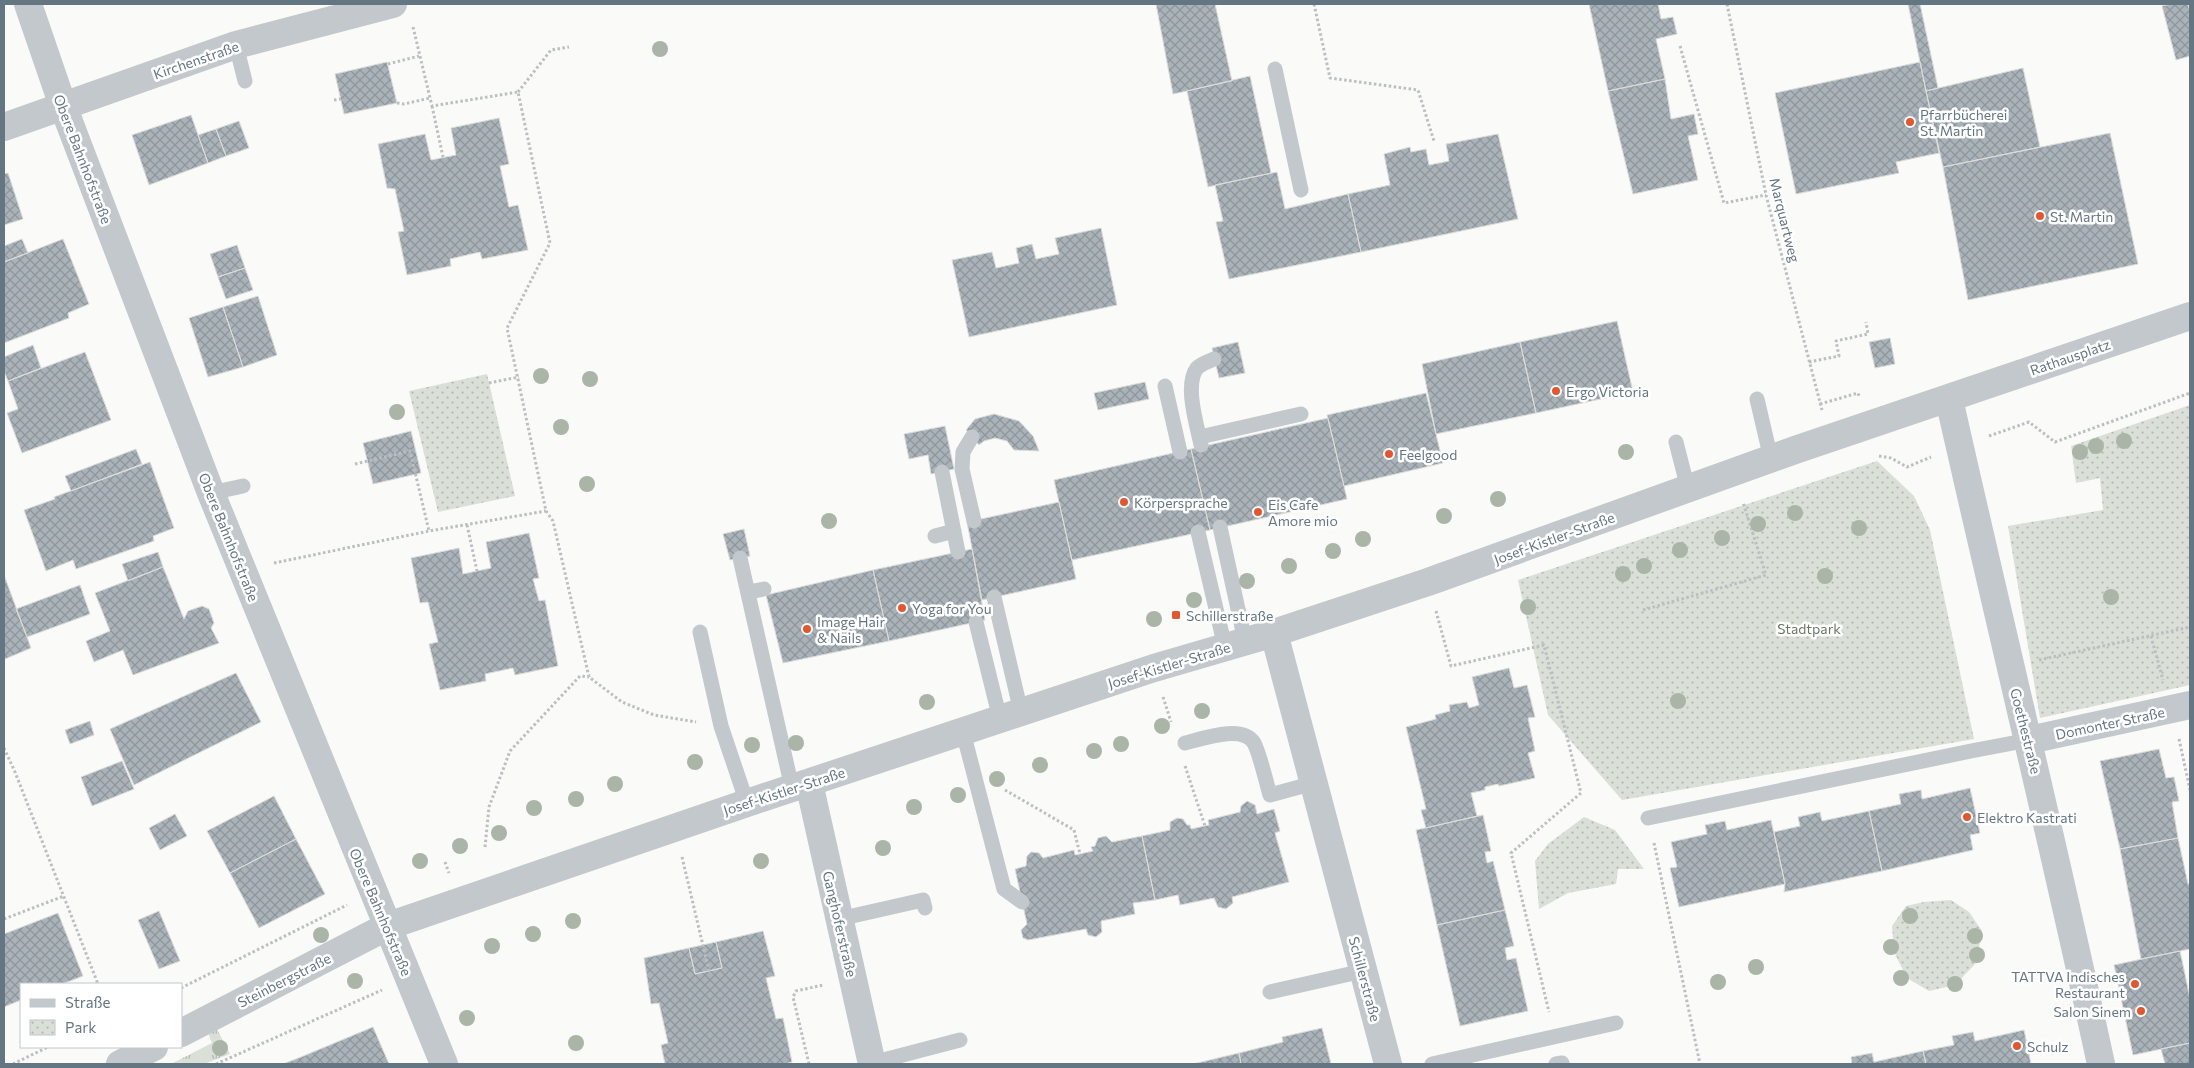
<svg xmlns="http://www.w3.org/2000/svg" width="2194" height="1068" font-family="Commissioner,sans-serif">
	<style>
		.grass { fill: url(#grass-tufts) }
		.park { fill: url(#park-dots) }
		.building { fill: url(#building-cross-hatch); stroke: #dcdcda }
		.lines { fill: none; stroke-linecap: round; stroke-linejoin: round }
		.path { stroke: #bbbfc2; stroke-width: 3; stroke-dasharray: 2.5 2.5; stroke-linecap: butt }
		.lane { stroke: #c3c8cc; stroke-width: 15 }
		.street { stroke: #c3c8cc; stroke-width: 28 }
		.tree { fill: #aab4a7 }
		.poi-dot { fill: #e4572e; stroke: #fff; stroke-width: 2 }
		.labels { text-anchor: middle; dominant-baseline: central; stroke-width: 5; stroke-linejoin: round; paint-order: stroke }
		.street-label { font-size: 14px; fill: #657683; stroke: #fff }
		.poi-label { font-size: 14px; fill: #657683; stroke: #fff; text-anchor: start }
		.park-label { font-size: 14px; fill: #687a64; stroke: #fff }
	</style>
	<defs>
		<pattern id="grass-tufts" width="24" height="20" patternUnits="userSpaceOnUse" patternTransform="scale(1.25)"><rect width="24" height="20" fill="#dadfd7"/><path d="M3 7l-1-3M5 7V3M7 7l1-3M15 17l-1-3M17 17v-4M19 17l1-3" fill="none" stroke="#b4b9b4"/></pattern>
		<pattern id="park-dots" width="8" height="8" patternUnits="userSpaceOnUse" patternTransform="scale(1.25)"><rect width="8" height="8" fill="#dadfd7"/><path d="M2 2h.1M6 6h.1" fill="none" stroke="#b4b9b4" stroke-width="1.8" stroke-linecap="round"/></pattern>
		<pattern id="building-cross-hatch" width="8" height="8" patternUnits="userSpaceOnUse" patternTransform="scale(1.25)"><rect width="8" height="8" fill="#aab3b9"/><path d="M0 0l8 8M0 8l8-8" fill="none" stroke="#8e969c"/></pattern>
	</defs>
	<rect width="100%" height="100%" fill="#fafaf8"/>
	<path class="grass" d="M217,1029L230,1054L204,1064H171L212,1043L208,1033Z"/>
	<path class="park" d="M487,374L515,496L438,512L409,391Z
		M2190,405V685L2040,718L2008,526L2103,510L2100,478L2076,483L2071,446Z
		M1877,461L1914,496L1930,530L1974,739L1622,800L1548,715L1518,580Z
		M1584,817L1615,830L1644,869H1618L1616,884L1568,893L1539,909L1535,861L1548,844Z
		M1951,900L1969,912L1982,931L1976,963L1955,985L1929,991L1907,978L1894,952L1892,926L1906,906L1924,902Z"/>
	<path class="building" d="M1156,4H1215L1232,81L1173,94Z
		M1589,4H1658L1661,19L1673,17L1677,34L1656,39L1665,79L1608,91Z
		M1908,4H1920L1938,88L1926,91Z
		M2172,4H2188L2190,13V56L2176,60L2162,6Z
		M387,62L397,103L344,114L335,74Z
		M1920,62L1939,153L1896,162L1899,173L1796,194L1775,93Z
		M2023,68L2040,147L1943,167L1926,91Z
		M1250,76L1271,173L1208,187L1187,91Z
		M1665,79L1671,119L1694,114L1698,134L1688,136L1698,180L1633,194L1608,91Z
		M191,115L208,163L149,185L132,135Z
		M499,118L509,164L500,166L509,207L518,205L528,250L482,259L480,252L450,259L451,266L407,275L398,232L404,231L395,189L387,188L378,144L425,134L431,160L456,155L451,128Z
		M239,121L249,148L226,156L216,129Z
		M216,129L226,156L208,163L198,135Z
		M2110,133L2138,264L1968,300L1943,167Z
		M1498,134L1518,219L1361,252L1348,194L1390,185L1384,154L1410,147L1411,152L1426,149L1429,165L1449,161L1446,144Z
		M1277,172L1285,209L1348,194L1361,252L1229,279L1216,222L1223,221L1215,185Z
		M8,173L23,219L4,225V174Z
		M1101,228L1117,305L969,337L952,260L992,252L996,268L1019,263L1016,248L1032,244L1036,259L1059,254L1055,238Z
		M22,239L28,253L4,262V246Z
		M63,239L89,304L68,313L69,318L4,343V262Z
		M237,245L245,268L218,277L210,254Z
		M245,268L253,290L226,299L218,277Z
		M258,296L277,355L243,367L223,307Z
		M223,307L243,367L208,377L189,318Z
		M1617,321L1633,392L1536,413L1520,342Z
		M1890,338L1895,364L1875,368L1869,342Z
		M1238,342L1245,373L1219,378L1212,348Z
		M1520,342L1536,413L1436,434L1422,364Z
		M33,345L41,368L8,381L4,371V357Z
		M85,352L111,420L22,453L7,413L18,409L8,381Z
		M1145,382L1149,399L1098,410L1094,393Z
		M1426,393L1443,463L1344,486L1327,415Z
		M994,414L1019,421L1033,436L1039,451L1014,450L1007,441L995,438L984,441L979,445L966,430L975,419Z
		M1328,418L1347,499L1210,530L1191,449Z
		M945,426L954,469L931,474L928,455L909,459L904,434Z
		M411,431L421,473L373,484L363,443Z
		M136,449L142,464L71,491L65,476Z
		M1191,449L1210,530L1072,560L1054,480Z
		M150,462L174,528L153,536L154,541L76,569L73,560L46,571L24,510L55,499L54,497Z
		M1059,502L1076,579L982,600L967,522Z
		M744,529L750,556L730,560L723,534Z
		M529,533L539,578L533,579L539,601L545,600L558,666L515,675L513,668L485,674L486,681L440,690L429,644L438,642L428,602L420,603L411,558L459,548L463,574L491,568L486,542Z
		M972,549L985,620L889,641L873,570Z
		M158,552L163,567L128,581L122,564Z
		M163,567L184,619L188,611L202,606L209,609L214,623L211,628L219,643L133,675L123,650L94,662L86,641L110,631L95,593Z
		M873,570L889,641L783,663L766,595Z
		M4,575L31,648L5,659L4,656Z
		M80,585L90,614L27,637L16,609Z
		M1509,668L1514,688L1527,685L1535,717L1528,718L1535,751L1528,753L1535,778L1499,786L1498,784L1485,787V790L1471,793L1477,816L1426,828L1421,810L1426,809L1406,727L1436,719L1435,715L1450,711L1449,705L1467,702L1469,708L1479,705L1472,677Z
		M236,673L261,722L134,785L110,729Z
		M90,721L94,735L70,744L65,730Z
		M2159,749L2166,778L2174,777L2179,801L2172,802L2178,838L2120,849L2100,761Z
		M122,761L134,789L92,806L81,777Z
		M1970,788L1980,833L1970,835L1973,850L1882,871L1869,811L1901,804L1899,794L1921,790L1922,799Z
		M274,796L296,839L230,873L207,831Z
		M1247,801L1255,805L1257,814L1274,809L1280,831L1275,833L1289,882L1232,897L1233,903L1226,909L1218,907L1214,898L1180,905L1178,895L1155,900L1142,836L1170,830V822L1177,818L1183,819L1187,825H1190L1191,829L1209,825L1208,820L1240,812L1241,806Z
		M1869,811L1882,871L1784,892L1785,884L1774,832L1800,826L1798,817L1820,812L1822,821Z
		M175,814L187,836L160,850L149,828Z
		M1483,815L1491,851L1485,852L1487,863L1493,861L1505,910L1437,925L1416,830Z
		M1771,820L1785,884L1679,907L1670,868L1677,867L1671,842L1707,834L1705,825L1725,821L1727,830Z
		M1106,836L1112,842L1142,836L1155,900L1133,903L1135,914L1101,921L1102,932L1096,937L1088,935L1086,929L1028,940L1023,938L1021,930L1027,924L1015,869L1026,866L1027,856L1031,852L1039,853L1043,858L1074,850L1075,855L1093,851L1091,847L1095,846L1098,838Z
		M2178,838L2188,884H2190V949L2141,959L2120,849Z
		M296,839L325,894L259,928L230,873Z
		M1505,910L1514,946L1505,948L1507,960L1516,958L1528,1011L1460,1026L1437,925Z
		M159,911L180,961L159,969L138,920Z
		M58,913L83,976L62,984H21V1000L4,1007V934Z
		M763,931L775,976L766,978L776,1019L783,1018L792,1062L784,1064H665L661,1045L668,1043L659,1003L651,1004L644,958L689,948L695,974L722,968L716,942Z
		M716,942L722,968L695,974L689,948Z
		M2180,951L2190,998V1043L2133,1055L2114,965Z
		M373,1027L389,1064H283L301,1057Z
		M1322,1028L1331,1064H1241L1239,1053L1283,1042L1282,1037Z
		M2024,1030L2031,1064H1926L1923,1051L1954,1045L1952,1036L1973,1032L1975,1041Z
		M2190,1043V1064H2165L2161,1049Z
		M1923,1051L1926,1064H1852L1851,1057L1872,1053L1874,1062Z
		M1239,1053L1241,1064H1193Z"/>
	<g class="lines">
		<path class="path" d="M1314,4L1330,78L1418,90L1434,141
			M1727,4L1766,195L1822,410
			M413,27L432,106L518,92L550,243L507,328L546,511L553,521L589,677L622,702L654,715L696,722
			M1680,46L1724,203L1766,195
			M388,64L419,56
			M518,92L551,50L569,47
			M334,100L341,99
			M397,103L404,104L430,98
			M432,106L443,157
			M1809,362L1839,356L1836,341L1868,334L1866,322
			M489,383L519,377
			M1820,404L1858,393L1859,396
			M1989,436L2029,422L2055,442L2190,393
			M1879,456L1891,458L1907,467L1931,457
			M355,464L410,451L429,531
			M467,525L477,571
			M274,563L429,531L546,511
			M1643,610L1766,575L1743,502
			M1436,611L1451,666L1544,645L1581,793L1511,853L1549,1012
			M2151,636L2163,680
			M2039,660L2190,627
			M1163,697L1171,722
			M2179,739L2190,790
			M4,748L15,772L98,984
			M1185,766L1205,826
			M1005,790L1074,830L1080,854
			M1654,843L1700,1064
			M485,847L489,807L510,751L580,676L589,677
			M682,857L709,971
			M445,862L449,873
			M4,919L64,896
			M181,988L347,905
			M13,1064L48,1047
			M216,1064L382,990
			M809,1064L793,997L796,991L823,985"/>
		<path class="lane" d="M236,45L245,81
			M1275,69L1301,190
			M1165,386L1180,452
			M1757,399L1771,459
			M972,437L963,452L962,469L974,521
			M1200,437L1301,414
			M1676,442L1688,489
			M1201,445C1197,425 1184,385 1197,368C1201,364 1209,361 1214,359
			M942,472L958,552
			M211,493L243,486
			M1220,527L1245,641
			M1198,532L1225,647
			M935,536L954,531
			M740,558L792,788
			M748,592L764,589
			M994,597L1021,712
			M976,622L1000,719
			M700,632L721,726L747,803
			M963,732L1004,889L1022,902
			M1185,743C1202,739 1242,724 1254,743C1260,754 1266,782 1270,795L1314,783
			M1648,818L1971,751L2029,740
			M839,919L923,900L925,908
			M1270,992L1363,971
			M872,1063L960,1040
			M1432,1064L1616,1023
			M1556,1064L1562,1063"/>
		<path class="street" d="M28,4L63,106L211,493L444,1064
			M4,127L236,45L393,4
			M1949,399C1999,621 2053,842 2101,1064
			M1274,633L1388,1064
			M2029,740L2190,705
			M809,783L872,1064
			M181,1033L388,926L747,803L1154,668L1274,633L1428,582L1795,450L2190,316
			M120,1064L154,1047"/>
	</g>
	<g class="tree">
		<circle cx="660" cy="49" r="8"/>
		<circle cx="541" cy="376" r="8"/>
		<circle cx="590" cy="379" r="8"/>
		<circle cx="397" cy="412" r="8"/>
		<circle cx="561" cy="427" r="8"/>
		<circle cx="2124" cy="441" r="8"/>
		<circle cx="2096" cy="446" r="8"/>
		<circle cx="1626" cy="452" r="8"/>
		<circle cx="2080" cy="452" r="8"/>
		<circle cx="587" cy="484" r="8"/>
		<circle cx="1498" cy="499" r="8"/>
		<circle cx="1795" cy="513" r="8"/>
		<circle cx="1444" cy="516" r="8"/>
		<circle cx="829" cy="521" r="8"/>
		<circle cx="1758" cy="524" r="8"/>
		<circle cx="1859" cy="528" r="8"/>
		<circle cx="1722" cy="538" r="8"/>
		<circle cx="1363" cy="539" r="8"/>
		<circle cx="1680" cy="550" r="8"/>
		<circle cx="1333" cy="551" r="8"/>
		<circle cx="1289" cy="566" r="8"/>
		<circle cx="1644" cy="566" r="8"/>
		<circle cx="1623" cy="574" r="8"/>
		<circle cx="1825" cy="576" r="8"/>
		<circle cx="1247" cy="581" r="8"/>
		<circle cx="2111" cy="597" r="8"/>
		<circle cx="1194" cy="600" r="8"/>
		<circle cx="1528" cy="607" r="8"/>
		<circle cx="1154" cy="619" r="8"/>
		<circle cx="1678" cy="701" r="8"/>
		<circle cx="927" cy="702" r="8"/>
		<circle cx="1202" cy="711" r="8"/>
		<circle cx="1162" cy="726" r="8"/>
		<circle cx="796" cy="743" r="8"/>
		<circle cx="1121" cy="744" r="8"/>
		<circle cx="752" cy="745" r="8"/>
		<circle cx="1094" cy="751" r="8"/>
		<circle cx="695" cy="762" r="8"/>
		<circle cx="1040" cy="765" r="8"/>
		<circle cx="997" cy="779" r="8"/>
		<circle cx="615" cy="784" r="8"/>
		<circle cx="958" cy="795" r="8"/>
		<circle cx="576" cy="799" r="8"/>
		<circle cx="914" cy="807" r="8"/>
		<circle cx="534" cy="808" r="8"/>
		<circle cx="499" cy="833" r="8"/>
		<circle cx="460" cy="846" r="8"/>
		<circle cx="883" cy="848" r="8"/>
		<circle cx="420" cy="861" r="8"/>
		<circle cx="761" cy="861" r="8"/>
		<circle cx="1910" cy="916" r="8"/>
		<circle cx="573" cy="921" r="8"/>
		<circle cx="533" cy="934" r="8"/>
		<circle cx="321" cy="935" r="8"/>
		<circle cx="1975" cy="936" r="8"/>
		<circle cx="492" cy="946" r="8"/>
		<circle cx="1891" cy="947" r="8"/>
		<circle cx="1977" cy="955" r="8"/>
		<circle cx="1756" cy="967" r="8"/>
		<circle cx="1901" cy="978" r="8"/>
		<circle cx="355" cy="981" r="8"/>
		<circle cx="1718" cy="982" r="8"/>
		<circle cx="1955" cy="984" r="8"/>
		<circle cx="467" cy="1018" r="8"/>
		<circle cx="576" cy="1043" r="8"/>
		<circle cx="220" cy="1048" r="8"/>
	</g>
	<g class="poi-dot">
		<circle cx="1910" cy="122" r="5"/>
		<circle cx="2040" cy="216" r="5"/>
		<circle cx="1556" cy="391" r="5"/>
		<circle cx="1389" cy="454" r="5"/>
		<circle cx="1124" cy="502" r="5"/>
		<circle cx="1258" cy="512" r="5"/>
		<circle cx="902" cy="608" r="5"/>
		<rect x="1171" y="610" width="10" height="10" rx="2.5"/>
		<circle cx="807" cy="629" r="5"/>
		<circle cx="1967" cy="817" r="5"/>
		<circle cx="2135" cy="984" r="5"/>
		<circle cx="2141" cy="1011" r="5"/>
		<circle cx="2017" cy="1046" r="5"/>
	</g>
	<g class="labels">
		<g class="street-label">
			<text transform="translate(196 60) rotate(-19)">Kirchenstraße</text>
			<text transform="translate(83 159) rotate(69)">Obere Bahnhofstraße</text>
			<text transform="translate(1785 220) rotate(76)">Marquartweg</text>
			<text transform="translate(2070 357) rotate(-19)">Rathausplatz</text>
			<text transform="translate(229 537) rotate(68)">Obere Bahnhofstraße</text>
			<text transform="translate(1554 538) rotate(-20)">Josef-Kistler-Straße</text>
			<text transform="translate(1169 665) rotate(-17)">Josef-Kistler-Straße</text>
			<text transform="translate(2110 723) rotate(-12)">Domonter Straße</text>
			<text transform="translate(2026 731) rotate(76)">Goethestraße</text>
			<text transform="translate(784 791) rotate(-18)">Josef-Kistler-Straße</text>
			<text transform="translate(381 912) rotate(67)">Obere Bahnhofstraße</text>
			<text transform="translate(840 924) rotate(77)">Ganghoferstraße</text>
			<text transform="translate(1365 979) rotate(75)">Schillerstraße</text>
			<text transform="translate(284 980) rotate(-27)">Steinbergstraße</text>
		</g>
		<g class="poi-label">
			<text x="1920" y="114">Pfarrbücherei<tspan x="1920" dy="16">St. Martin</tspan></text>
			<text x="2050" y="216">St. Martin</text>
			<text x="1566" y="391">Ergo Victoria</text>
			<text x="1399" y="454">Feelgood</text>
			<text x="1134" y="502">Körpersprache</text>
			<text x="1268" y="504">Eis Cafe<tspan x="1268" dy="16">Amore mio</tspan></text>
			<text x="912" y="608">Yoga for You</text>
			<text x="1186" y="615">Schillerstraße</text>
			<text x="817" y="621">Image Hair<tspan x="817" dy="16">&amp; Nails</tspan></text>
			<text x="1977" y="817">Elektro Kastrati</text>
			<text x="2125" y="976" text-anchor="end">TATTVA Indisches<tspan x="2125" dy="16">Restaurant</tspan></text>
			<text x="2131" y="1011" text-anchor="end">Salon Sinem</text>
			<text x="2027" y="1046">Schulz</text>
		</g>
		<g class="park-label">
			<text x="1809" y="628">Stadtpark</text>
		</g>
	</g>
	<rect width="2194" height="1068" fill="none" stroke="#657683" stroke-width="10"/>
	<rect x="20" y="983" width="162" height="65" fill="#ffffff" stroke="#c1c8cd"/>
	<rect x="30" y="999" width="25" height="8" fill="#c3c8cc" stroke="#c1c8cd"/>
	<text x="65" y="1008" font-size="15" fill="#657683">Straße</text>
	<rect x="30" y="1020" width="25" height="15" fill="url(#park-dots)" stroke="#c1c8cd"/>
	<text x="65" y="1033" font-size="15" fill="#657683">Park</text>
</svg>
